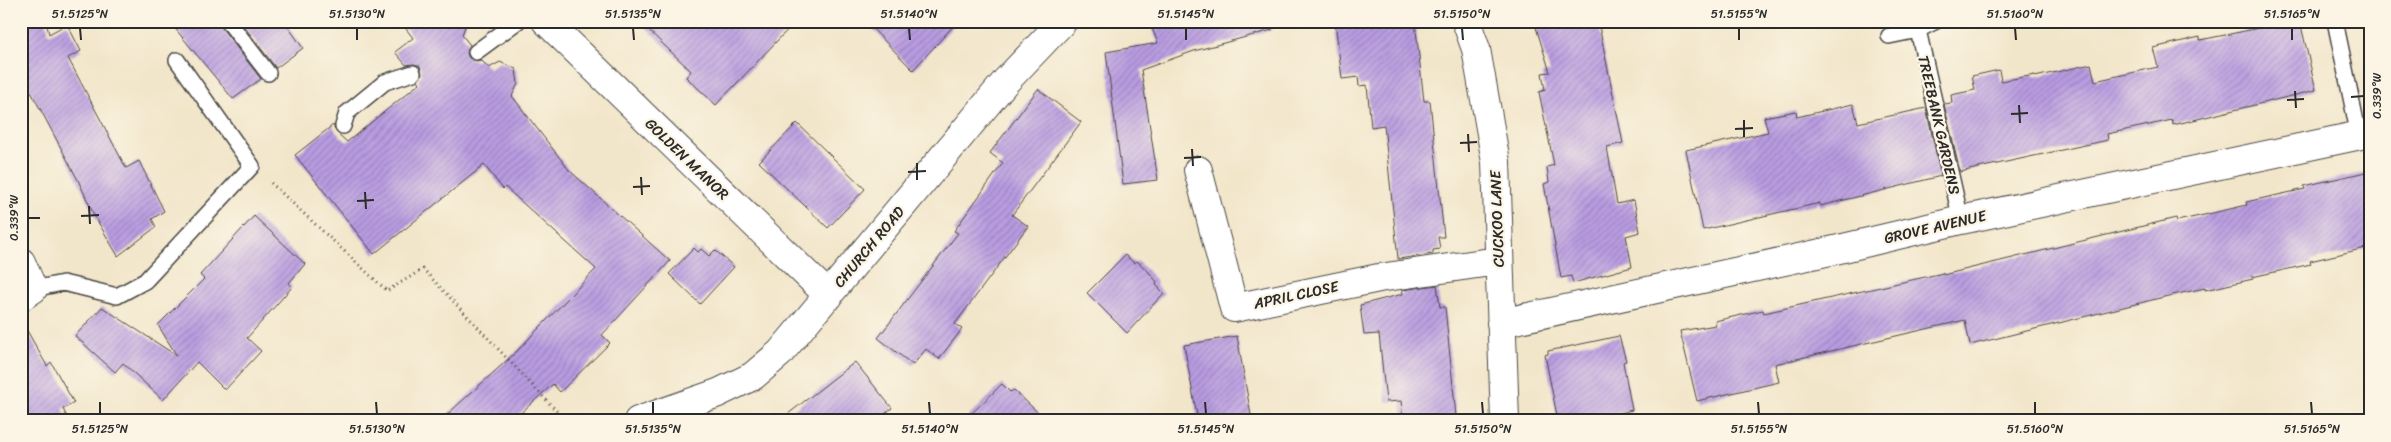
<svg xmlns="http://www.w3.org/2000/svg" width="2391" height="442" font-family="Sriracha,sans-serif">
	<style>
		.building { fill: url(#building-hatch) }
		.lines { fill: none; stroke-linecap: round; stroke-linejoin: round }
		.service-casing { stroke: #494743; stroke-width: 18 }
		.minor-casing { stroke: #494743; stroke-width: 30 }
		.path { stroke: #494743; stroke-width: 3; stroke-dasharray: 1 4; stroke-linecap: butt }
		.service { stroke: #fff; stroke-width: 15 }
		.minor { stroke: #fff; stroke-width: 28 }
		.ticks { fill: none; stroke: #2b2b2b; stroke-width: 2 }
		.labels { text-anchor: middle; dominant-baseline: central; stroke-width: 4.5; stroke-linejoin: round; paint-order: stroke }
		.street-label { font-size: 15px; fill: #2b2b2b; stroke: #fcf5e5 }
		.neatline { fill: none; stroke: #2b2b2b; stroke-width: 2 }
		.ticks-label { font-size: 12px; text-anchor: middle; fill: #2b2b2b }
	</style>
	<defs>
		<pattern id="building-hatch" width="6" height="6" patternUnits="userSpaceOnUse" patternTransform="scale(1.25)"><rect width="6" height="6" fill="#b99ce2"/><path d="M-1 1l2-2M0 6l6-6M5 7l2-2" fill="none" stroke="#977fb7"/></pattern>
	</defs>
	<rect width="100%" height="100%" fill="#fcf5e5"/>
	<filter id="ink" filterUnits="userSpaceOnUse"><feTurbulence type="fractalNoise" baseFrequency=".02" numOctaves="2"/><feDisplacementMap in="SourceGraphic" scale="10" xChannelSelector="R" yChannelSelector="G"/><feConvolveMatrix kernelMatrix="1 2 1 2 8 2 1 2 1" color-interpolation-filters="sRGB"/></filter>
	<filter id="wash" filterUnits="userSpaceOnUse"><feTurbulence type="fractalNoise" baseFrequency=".0096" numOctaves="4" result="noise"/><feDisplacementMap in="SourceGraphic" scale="20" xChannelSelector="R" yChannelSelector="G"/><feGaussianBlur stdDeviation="1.12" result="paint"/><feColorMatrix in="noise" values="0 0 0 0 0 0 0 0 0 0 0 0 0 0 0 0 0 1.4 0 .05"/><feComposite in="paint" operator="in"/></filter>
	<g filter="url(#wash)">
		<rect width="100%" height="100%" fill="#f2e6ca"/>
		<g id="blocks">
			<path class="building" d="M21,21H46L49,34L67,24L81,51L68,58L126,168L139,161L164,211L152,219L156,227L118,256L94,215L78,180L21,73Z
				M169,21H219L221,27L261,79L233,99Z
				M240,21H284L303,48L276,68Z
				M400,21H467L462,35L470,45L467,53L469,58L477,61L481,60L489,68L500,62L516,69L518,84L512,96L569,170L670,261L602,335L610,343L560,392L553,384L512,421H440L516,352L596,269L505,187L503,189L484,165L374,254L295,155L333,125L336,132L347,142L420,83L418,80L422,74L420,66L414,64L406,65L395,52L413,38Z
				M639,21H796L716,105L686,77L691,71Z
				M865,21H958L913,70Z
				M1149,21H1271L1272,30L1194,51L1141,70L1158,180L1123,184L1106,52L1158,43Z
				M1335,21H1415L1424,101H1430L1444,237H1438L1440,249L1433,250V254L1398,259L1384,125L1371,127L1367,85L1359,86L1358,77L1342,79Z
				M1534,21H1598L1623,143L1607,147L1617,204L1634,200L1640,232L1626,236L1632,267L1573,283L1571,276L1561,278L1544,184L1549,182L1547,167L1554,165L1539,92L1545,90L1542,73L1550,72Z
				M2268,21H2300L2316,90L2173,125L2172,120L2107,134L2108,140L1960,172L1944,104L1952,103L1951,95L1975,90L1972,76L1999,70L2001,81L2035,75V77L2091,64L2095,81L2158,67L2153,48L2200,37V40L2240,32L2268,26Z
				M1038,89L1081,122L1012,215L1028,226L955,324L962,329L939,359L926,349L913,365L878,338L958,233L954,231L1003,163L990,153Z
				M1853,104L1858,123L1926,108L1941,176L1820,206V203L1703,230L1686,150L1768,132L1764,117L1796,111L1797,117Z
				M797,123L865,189L828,228L759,162Z
				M2370,171V247L2310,261L2311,264L2252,277L2253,279L2205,290V288L2168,296L1970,345L1965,320L1775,364L1779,382L1697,401L1680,331L1716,325L1715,321L1763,310L1764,313L1943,273V275L2176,218L2177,221L2213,213L2247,205L2246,202L2305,189L2304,186Z
				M254,216L305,264L289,283L292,287L247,338L261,351L225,390L197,362L163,400L123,363L115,372L75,336L102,307L177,356L158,325L204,279L200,275Z
				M694,248L698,252L701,249L709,256L715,250L734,267L700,304L669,274Z
				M1125,255L1134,263L1137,261L1148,271L1157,282L1156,285L1164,293L1127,333L1087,293Z
				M1437,285L1440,307H1445L1456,416L1451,417V421H1403L1401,401L1386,402L1379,334L1364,335L1360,305L1403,294L1402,290Z
				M21,320L47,366L51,362L74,403L63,409L69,421H21Z
				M1237,336L1252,421H1198L1184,345Z
				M1619,336L1626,361L1623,362L1632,410L1604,417L1605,421H1558L1545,355L1548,354V351Z
				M855,362L892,408L876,421H779Z
				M1002,384L1010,392L1014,390L1047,421H964Z"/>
		</g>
	</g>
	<g filter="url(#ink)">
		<use href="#blocks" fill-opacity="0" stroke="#494743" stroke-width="1"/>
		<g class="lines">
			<g class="service-casing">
				<path id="service" d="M228,21L268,73
					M2335,21L2359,136
					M1918,30L1936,21
					M1889,36L1918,30L1961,220
					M476,52L518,21
					M343,126L347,113L385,82L413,73
					M33,289L63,283L117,296L145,281L252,166L177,60"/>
			</g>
			<g class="minor-casing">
				<path id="minor" d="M546,21L829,296
					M1466,21L1476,49L1496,162L1505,421
					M1198,170L1234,308L1379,278L1498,261
					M21,262L33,289L21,297
					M1501,323L1835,250L1961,220L2370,133
					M638,421L718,393L753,376L780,353L1006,81L1063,21"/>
			</g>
			<path class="path" d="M271,183L387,291L423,269L566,421"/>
			<use href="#service" class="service"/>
			<use href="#minor" class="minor"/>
		</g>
	</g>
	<path class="ticks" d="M80,28L81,40M357,28V40M633,28L634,40M909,28L910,40M1186,28V40M1462,28L1463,40M1739,28V40M2015,28L2016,40M2292,28V40M2295,91L2296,108M2351,97L2364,96M2287,100L2304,99M2019,105L2020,123M2011,114L2028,113M1744,120V137M1735,129L1753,128M1468,134L1469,152M1460,143L1477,142M1192,149L1193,166M1184,158L1201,157M917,163V180M908,172L926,171M641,177L642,195M633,187L650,186M365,192L366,209M357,201L374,200M89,206L90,224M81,216L99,215M28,218H40M100,402V414M376,402L377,414M653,402V414M929,402L930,414M1205,402L1206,414M1482,402L1483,414M1758,402L1759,414M2035,402V414M2311,402L2312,414"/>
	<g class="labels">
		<g class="street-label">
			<text transform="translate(1939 125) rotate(77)">TREEBANK GARDENS</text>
			<text transform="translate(687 159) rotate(44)">GOLDEN MANOR</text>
			<text transform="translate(1497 219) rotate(-92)">CUCKOO LANE</text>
			<text transform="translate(1935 227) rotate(-13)">GROVE AVENUE</text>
			<text transform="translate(869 247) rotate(-50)">CHURCH ROAD</text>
			<text transform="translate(1296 295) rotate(-12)">APRIL CLOSE</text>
		</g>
	</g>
	<rect width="2391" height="442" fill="none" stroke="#fcf5e5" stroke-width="55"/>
	<rect x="28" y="28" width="2336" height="386" class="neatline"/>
	<g class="ticks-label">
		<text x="80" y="18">51.5125°N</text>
		<text x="357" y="18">51.5130°N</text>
		<text x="633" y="18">51.5135°N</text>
		<text x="909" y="18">51.5140°N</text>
		<text x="1186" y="18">51.5145°N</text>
		<text x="1462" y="18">51.5150°N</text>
		<text x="1739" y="18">51.5155°N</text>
		<text x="2015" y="18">51.5160°N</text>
		<text x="2292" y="18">51.5165°N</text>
		<text transform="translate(2377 96) rotate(-90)" y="4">0.339°W</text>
		<text transform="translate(14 218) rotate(-90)" y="4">0.339°W</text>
		<text x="100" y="433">51.5125°N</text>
		<text x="377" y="433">51.5130°N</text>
		<text x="653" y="433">51.5135°N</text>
		<text x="930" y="433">51.5140°N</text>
		<text x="1206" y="433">51.5145°N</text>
		<text x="1483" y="433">51.5150°N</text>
		<text x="1759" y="433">51.5155°N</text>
		<text x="2035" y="433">51.5160°N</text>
		<text x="2312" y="433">51.5165°N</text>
	</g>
</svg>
